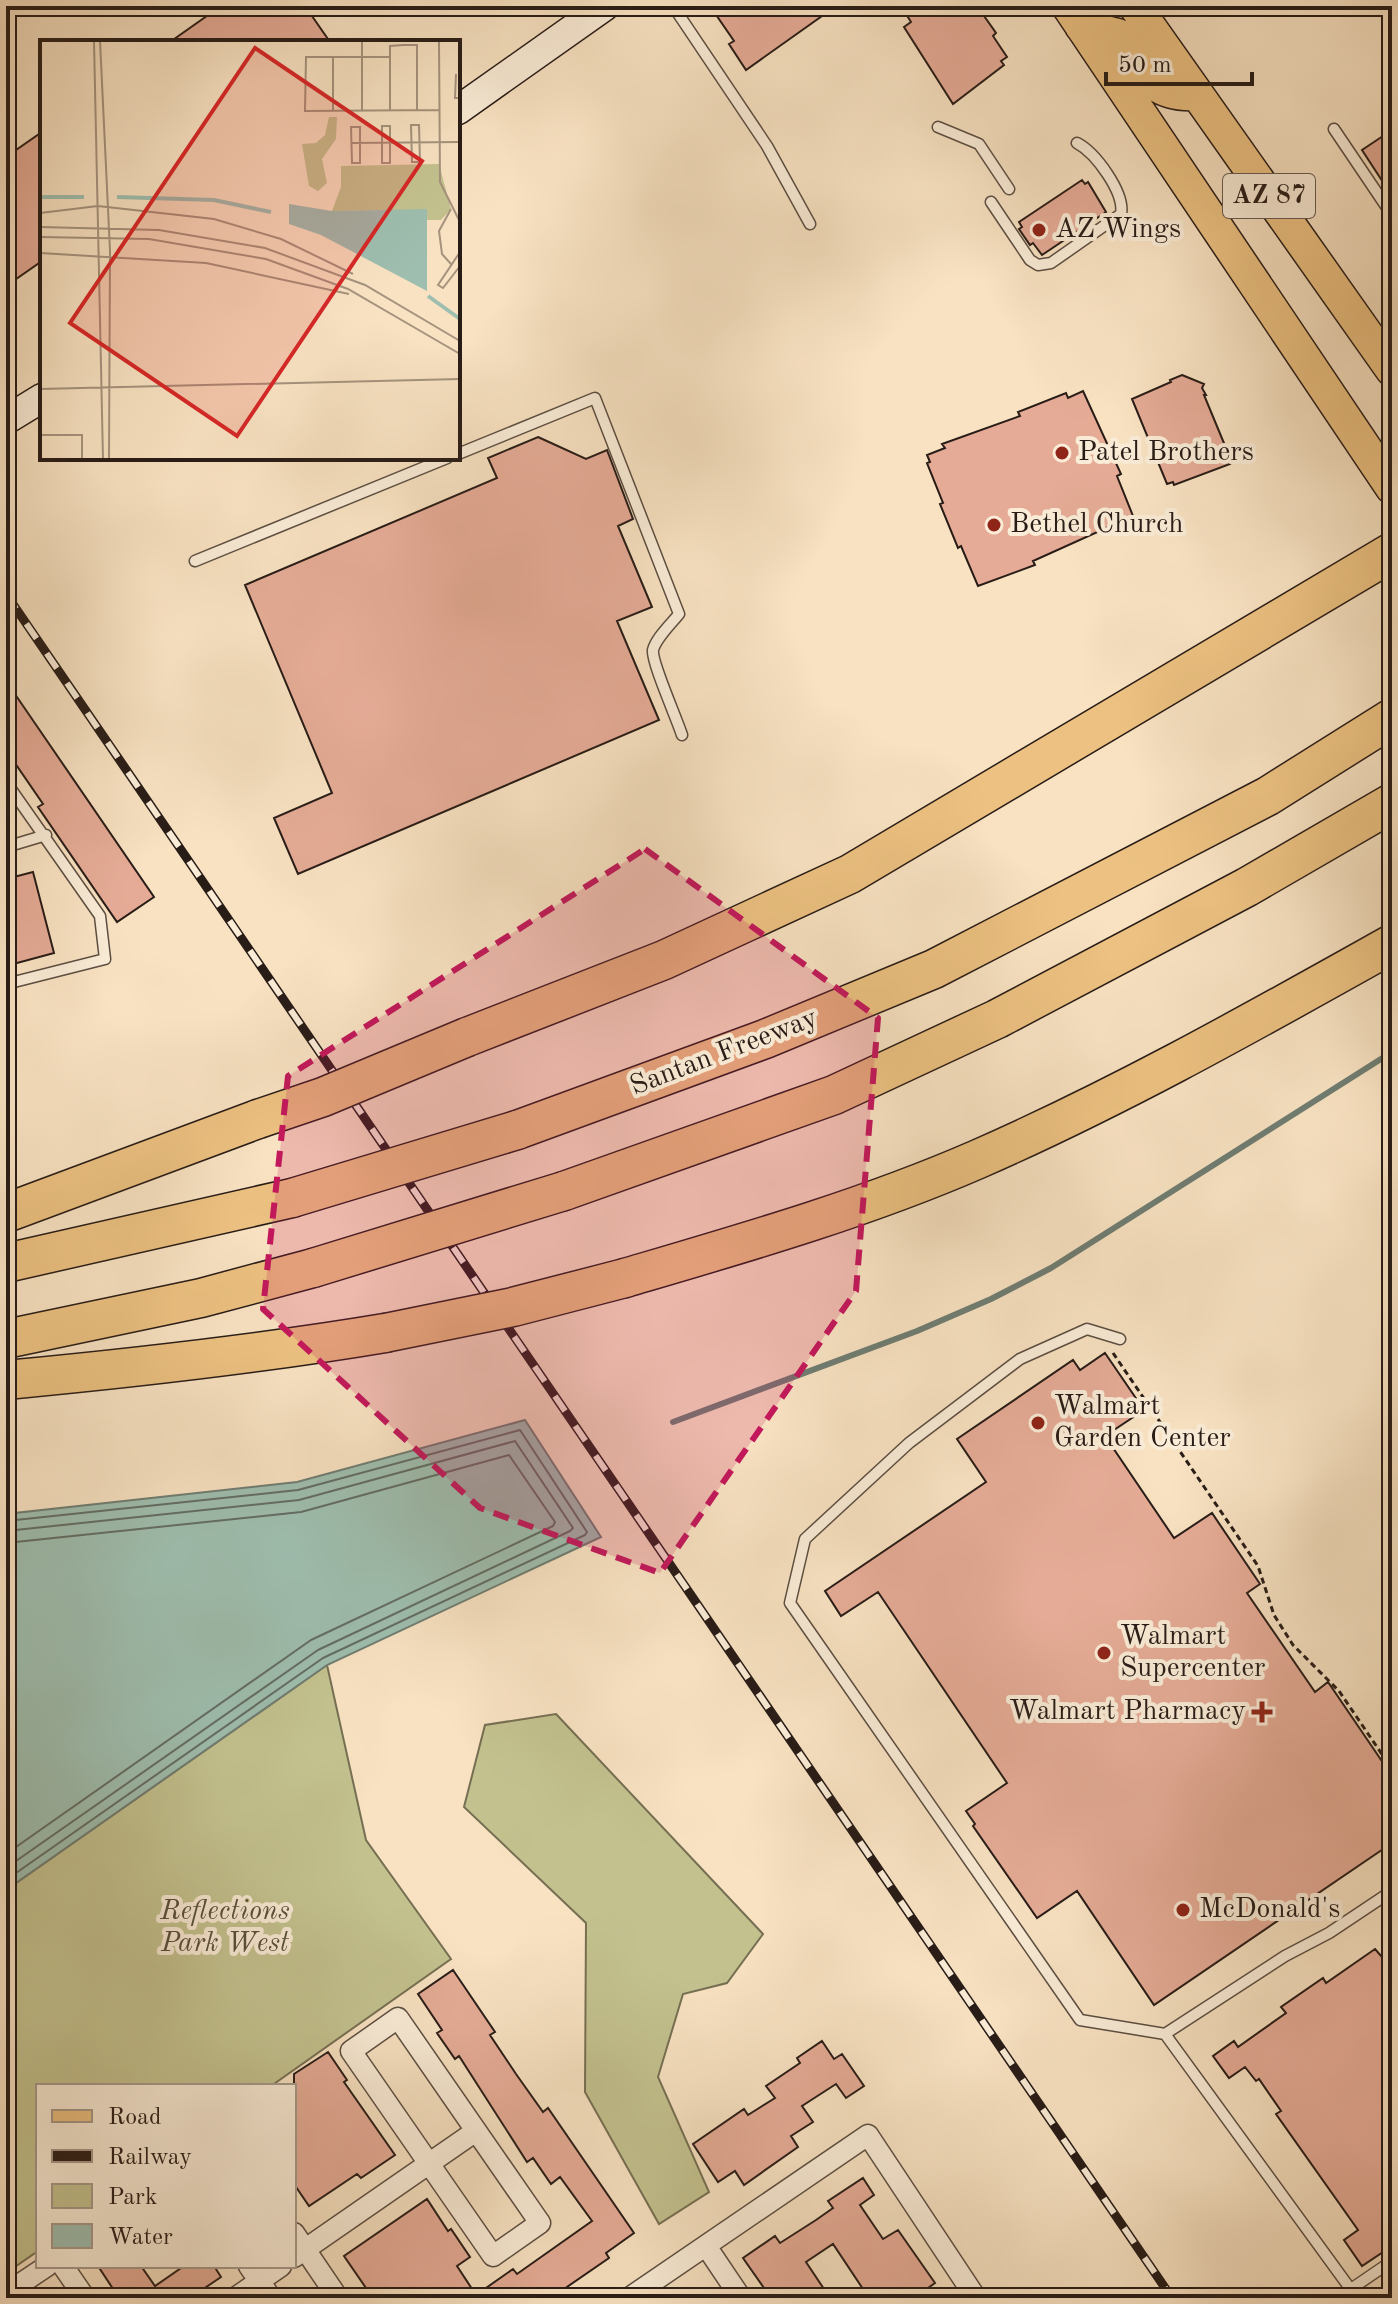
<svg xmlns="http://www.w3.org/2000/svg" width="1398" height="2304" font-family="'Old Standard TT',serif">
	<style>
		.green { fill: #c3c28f; stroke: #766f53; stroke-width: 2 }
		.water { fill: #9ebeaf; stroke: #6f7d72; stroke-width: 2 }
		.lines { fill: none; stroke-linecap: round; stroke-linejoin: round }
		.shore { stroke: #636d63; stroke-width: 2 }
		.stream { stroke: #6f7d72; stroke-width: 6 }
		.building { fill: #e5ab96; stroke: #281c17; stroke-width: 2 }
		.lane-casing { stroke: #5c4e42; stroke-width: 13 }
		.street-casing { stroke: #5c4e42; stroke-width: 23 }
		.secondary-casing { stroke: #281c17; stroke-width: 31 }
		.primary-casing { stroke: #281c17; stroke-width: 35 }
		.highway-casing { stroke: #281c17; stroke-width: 41 }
		.path { stroke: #281c17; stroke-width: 3; stroke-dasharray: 6 4; stroke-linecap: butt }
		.lane { stroke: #faecd7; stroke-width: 10 }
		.street { stroke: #faecd7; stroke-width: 20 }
		.secondary { stroke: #faecd7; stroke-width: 28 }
		.primary { stroke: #ecc181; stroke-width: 32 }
		.highway { stroke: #ecc181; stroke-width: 38 }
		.rail-casing { stroke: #281c17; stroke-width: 9 }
		.rail { stroke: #faecd7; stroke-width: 6; stroke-dasharray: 18; stroke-linecap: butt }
		.highway-bridge-casing { stroke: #281c17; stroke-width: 41; stroke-linecap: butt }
		.highway-bridge { stroke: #ecc181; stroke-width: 38 }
		.marked { fill: #c2185b; fill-opacity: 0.2; stroke: #c2185b; stroke-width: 6; stroke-dasharray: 16 10; stroke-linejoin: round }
		.poi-dot { fill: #8f2418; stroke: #faecd7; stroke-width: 3 }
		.labels { text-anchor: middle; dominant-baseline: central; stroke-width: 8; stroke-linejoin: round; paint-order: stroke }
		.shield { fill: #faecd7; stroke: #675a51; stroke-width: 2 }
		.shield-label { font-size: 26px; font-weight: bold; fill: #281c17 }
		.poi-label { font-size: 28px; fill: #281c17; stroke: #faecd7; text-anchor: start }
		.street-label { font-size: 28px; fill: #281c17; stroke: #faecd7 }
		.park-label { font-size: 28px; font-style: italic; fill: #564e3b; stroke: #faecd7 }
		.inset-river { fill: none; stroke: #9ebeaf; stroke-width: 4 }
		.inset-road { fill: none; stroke: #a5937e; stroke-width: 2 }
		.view { fill: #d62828; fill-opacity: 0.15; stroke: #d62828; stroke-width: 4 }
		.inset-edge { fill: none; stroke: #281c17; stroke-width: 4 }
	</style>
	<rect width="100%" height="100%" fill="#f8e2c2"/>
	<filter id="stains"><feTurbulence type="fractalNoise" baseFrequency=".0025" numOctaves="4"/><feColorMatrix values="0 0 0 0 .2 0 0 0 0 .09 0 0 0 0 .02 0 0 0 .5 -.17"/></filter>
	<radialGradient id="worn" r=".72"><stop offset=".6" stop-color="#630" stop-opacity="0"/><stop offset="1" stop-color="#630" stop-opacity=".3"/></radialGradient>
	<path class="green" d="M327,1665L366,1840L451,1959L271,2086H38V2251L6,2273V1890Z
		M556,1714L763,1934L727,1983L683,1994L658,2077L709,2192L659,2224L585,2092L586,1923L464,1807L485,1725Z"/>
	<path class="water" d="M525,1420L601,1537L327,1665L6,1890V1514L297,1482Z"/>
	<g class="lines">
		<path class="shore" d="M6,1521L298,1490L520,1430L587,1532L585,1535L323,1658L6,1880
			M6,1531L299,1500L515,1441L573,1528L570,1531L318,1650L6,1868
			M6,1543L301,1512L509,1455L555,1522L553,1526L311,1640L6,1854"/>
		<path class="stream" d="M673,1422L917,1331L991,1299L1051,1268L1392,1052"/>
	</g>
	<path class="building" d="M221,6H305L330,42H170Z
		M710,6H815L822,16L746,70L729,44L734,41Z
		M901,6H977L996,33L993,36L1007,57L1001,61L1004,65L953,104L904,27L911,22Z
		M1392,130V196L1362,150Z
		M42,132V261L6,286V157Z
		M1082,180L1085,184L1088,182L1106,212L1042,255L1033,243L1030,245L1019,229L1022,227L1019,222Z
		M1182,375L1204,384L1202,388L1206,395H1204L1226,448L1223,449L1230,464L1174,485L1173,482L1167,484L1132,399L1171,382L1170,380Z
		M1083,391L1121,474L1117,476L1133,516L1033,561L1035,565L978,586L961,546L958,548L940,504L943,503L927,463L930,462L927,455L945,448L942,444L1020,416L1018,412L1066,393L1068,398Z
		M538,437L586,459L607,450L633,519L618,526L652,607L617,621L659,720L298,874L274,818L332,793L245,585L497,478L488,458Z
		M6,681L154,897L117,922L38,807L43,804L6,750Z
		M33,872L54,953L6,966V879Z
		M1105,1353L1144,1410L1105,1436L1174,1538L1212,1513L1260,1584L1247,1593L1315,1692L1328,1682L1392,1776V1780L1382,1786L1392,1801V1843L1154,2005L1077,1891L1037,1918L973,1826L975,1824L966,1811L1007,1783L878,1592L841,1616L825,1591L986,1482L957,1439L1073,1360L1080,1370Z
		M1375,1949L1381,1956L1392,1949V2239L1383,2246L1386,2250L1362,2266L1344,2240L1358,2230L1276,2114L1281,2111L1259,2079L1256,2081L1245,2067L1229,2078L1213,2056L1234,2041L1238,2047L1286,2013L1281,2007L1323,1978L1326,1983Z
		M453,1970L495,2032L490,2035L516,2074L543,2112L548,2108L634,2233L606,2253L609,2258L551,2298H351L366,2288L344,2256L427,2199L448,2231L451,2229L470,2257L457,2266L476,2295L513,2269L517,2274L592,2221L560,2177L551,2184L533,2158L527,2162L459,2056L455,2059L437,2033L442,2030L418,1994Z
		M822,2041L834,2059L842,2054L864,2086L846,2098L836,2084L802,2106L813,2122L791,2136L798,2147L744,2185L735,2171L718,2182L693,2144L744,2109L748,2115L775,2098L766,2086L800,2063L797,2058Z
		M328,2052L347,2080L344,2082L395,2155L361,2178L357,2174L309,2206L294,2184V2074Z
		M863,2178L874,2195L860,2205L883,2239L898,2230L935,2283L914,2298H869L833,2244L806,2262L830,2298H771L743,2258L775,2236L780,2243L816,2220L833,2208L828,2201Z
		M98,2266H141L155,2286L184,2266H214L221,2277L190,2298H119Z"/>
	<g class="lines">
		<g class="lane-casing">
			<path id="lane" d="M673,6L767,146L810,224
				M938,127L979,144L1009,189
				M1334,129L1392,215
				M991,202L1030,260L1038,265L1051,263L1121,214C1125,193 1096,153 1077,143
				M458,454L595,398L679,614C671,624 656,638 653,650C651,661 677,719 682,735
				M195,561L447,458
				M6,782L100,916L105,959L6,984
				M6,847L46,835
				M1120,1339L1087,1329L1020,1359L909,1443L805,1539L790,1603L1080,2020L1165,2034
				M1351,2289L1392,2261
				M1357,2298L1165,2034L1285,1956L1329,1933L1392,1891"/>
		</g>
		<g class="street-casing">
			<path id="street" d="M398,2018L540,2223L493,2256L351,2051Z
				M294,2233L338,2298
				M706,2246L741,2298
				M294,2257L476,2131
				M63,2266L85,2298
				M249,2266L271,2298
				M17,2298L11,2290L47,2266
				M235,2298L281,2266
				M629,2298L868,2135L976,2298"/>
		</g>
		<g class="secondary-casing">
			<path id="secondary" d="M458,110L605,6
				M6,420L42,398"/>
		</g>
		<g class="primary-casing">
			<path id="primary" d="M1068,6L1392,488
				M1135,6L1392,370
				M1081,26L1118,35C1142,69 1149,97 1197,94"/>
		</g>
		<g class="highway-casing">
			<path id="highway" d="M467,1037L664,960L850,874L1392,552
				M517,1130L765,1039L934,969L1268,796L1392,718
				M564,1191L834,1095L997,1019L1247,887L1392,803
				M6,1213L258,1119
				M6,1263L292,1198
				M625,1278C744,1243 863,1209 976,1160C1120,1097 1256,1020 1392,944
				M6,1339L201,1298L313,1268
				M6,1380C133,1368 259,1354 385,1333"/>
		</g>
		<path class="path" d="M1113,1353L1258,1566L1274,1615L1293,1645L1339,1691L1392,1769"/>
		<use href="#lane" class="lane"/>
		<use href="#street" class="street"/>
		<use href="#secondary" class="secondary"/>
		<use href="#primary" class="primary"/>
		<use href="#highway" class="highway"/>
		<g class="rail-casing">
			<path id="rail" d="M6,594L1172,2298"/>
		</g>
		<use href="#rail" class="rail"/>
		<g class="highway-bridge-casing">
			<path id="highway-bridge" d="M258,1119L323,1097L467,1037
				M292,1198L517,1130
				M313,1268L564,1191
				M385,1333L513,1307L625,1278"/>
		</g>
		<use href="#highway-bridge" class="highway-bridge"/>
	</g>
	<path class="marked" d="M645,849L878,1018L856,1291L660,1573L480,1508L263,1309L288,1076Z"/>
	<g class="poi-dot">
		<circle cx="1039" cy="230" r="8"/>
		<circle cx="1062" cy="453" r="8"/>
		<circle cx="994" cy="525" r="8"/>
		<circle cx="1038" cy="1423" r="8"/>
		<circle cx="1104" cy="1653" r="8"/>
		<path d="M1258 1700h8v8h8v8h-8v8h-8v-8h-8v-8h8z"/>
		<circle cx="1183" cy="1910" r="8"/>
	</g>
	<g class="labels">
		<rect class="shield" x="1223" y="174" width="92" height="44" rx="6"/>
		<g class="shield-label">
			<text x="1269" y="196">AZ 87</text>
		</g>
		<g class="poi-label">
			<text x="1055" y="230">AZ Wings</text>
			<text x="1078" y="453">Patel Brothers</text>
			<text x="1010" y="525">Bethel Church</text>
			<text x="1054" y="1407">Walmart<tspan x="1054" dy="32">Garden Center</tspan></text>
			<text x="1120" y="1637">Walmart<tspan x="1120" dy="32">Supercenter</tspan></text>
			<text x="1246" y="1712" text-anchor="end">Walmart Pharmacy</text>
			<text x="1199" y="1910">McDonald's</text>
		</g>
		<g class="street-label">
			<text transform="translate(724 1053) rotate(-21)">Santan Freeway</text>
		</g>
		<g class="park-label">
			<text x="225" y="1912">Reflections<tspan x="225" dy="32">Park West</tspan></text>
		</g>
	</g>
	<g transform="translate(40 40)">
		<rect width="420" height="420" fill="#f8e2c2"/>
		<path d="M289,77H297L296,99L282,119L287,143L278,151L269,146L262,104L276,103L285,95ZM399,124L411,169L401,180H387V170L292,171L301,147V126Z" fill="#c3c28f"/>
		<path d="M249,164L292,171L387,169V251L281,195L249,184Z" fill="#9ebeaf"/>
		<path class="inset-river" d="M0,157H44M77,157L174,160L231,172M388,256L420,279"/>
		<path class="inset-road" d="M54,1L63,419M60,1L70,211L69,419M322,1V71M399,1L400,142L420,182M293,17V71M350,17H266L265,71L399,70M416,34L415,58H420M350,71V6L363,5H377V70M371,85H379L380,122H372ZM342,86H350V123H342ZM311,87H320V123H312ZM312,103L420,102M411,169L399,191L402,214L411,224M0,173L58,166L174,179L241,199L313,234M0,187L119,190L225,208L325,245L420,301M0,197L109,199L226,219L308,249L420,314M420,212L398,245L403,248L420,226M0,213L166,223L309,254M0,349L420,339M0,395H42V419"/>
		<path class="view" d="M215,8L382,121L197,396L30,283Z"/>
		<rect width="420" height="420" class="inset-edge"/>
	</g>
	<rect width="1398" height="2304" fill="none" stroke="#f8e2c2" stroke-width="32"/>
	<rect x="8" y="8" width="1382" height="2288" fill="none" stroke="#281c17" stroke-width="4"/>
	<rect x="16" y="16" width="1366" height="2272" fill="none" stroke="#281c17" stroke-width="2"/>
	<rect x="36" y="2084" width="260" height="184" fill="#faecd7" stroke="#a6998a" stroke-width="2"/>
	<rect x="52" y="2110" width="40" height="12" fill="#ecc181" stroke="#a6998a" stroke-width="2"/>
	<text x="108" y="2124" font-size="24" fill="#281c17">Road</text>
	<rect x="52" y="2150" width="40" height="12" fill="#281c17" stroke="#a6998a" stroke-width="2"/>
	<text x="108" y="2164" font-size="24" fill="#281c17">Railway</text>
	<rect x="52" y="2184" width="40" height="24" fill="#c3c28f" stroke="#a6998a" stroke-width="2"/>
	<text x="108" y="2204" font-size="24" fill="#281c17">Park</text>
	<rect x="52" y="2224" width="40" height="24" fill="#9ebeaf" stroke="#a6998a" stroke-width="2"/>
	<text x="108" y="2244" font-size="24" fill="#281c17">Water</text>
	<path d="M1106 72v12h146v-12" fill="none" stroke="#281c17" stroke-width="4"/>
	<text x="1118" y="72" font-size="24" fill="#281c17" stroke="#faecd7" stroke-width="6" paint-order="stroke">50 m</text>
	<rect width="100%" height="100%" filter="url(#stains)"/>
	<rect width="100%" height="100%" fill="url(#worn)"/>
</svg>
